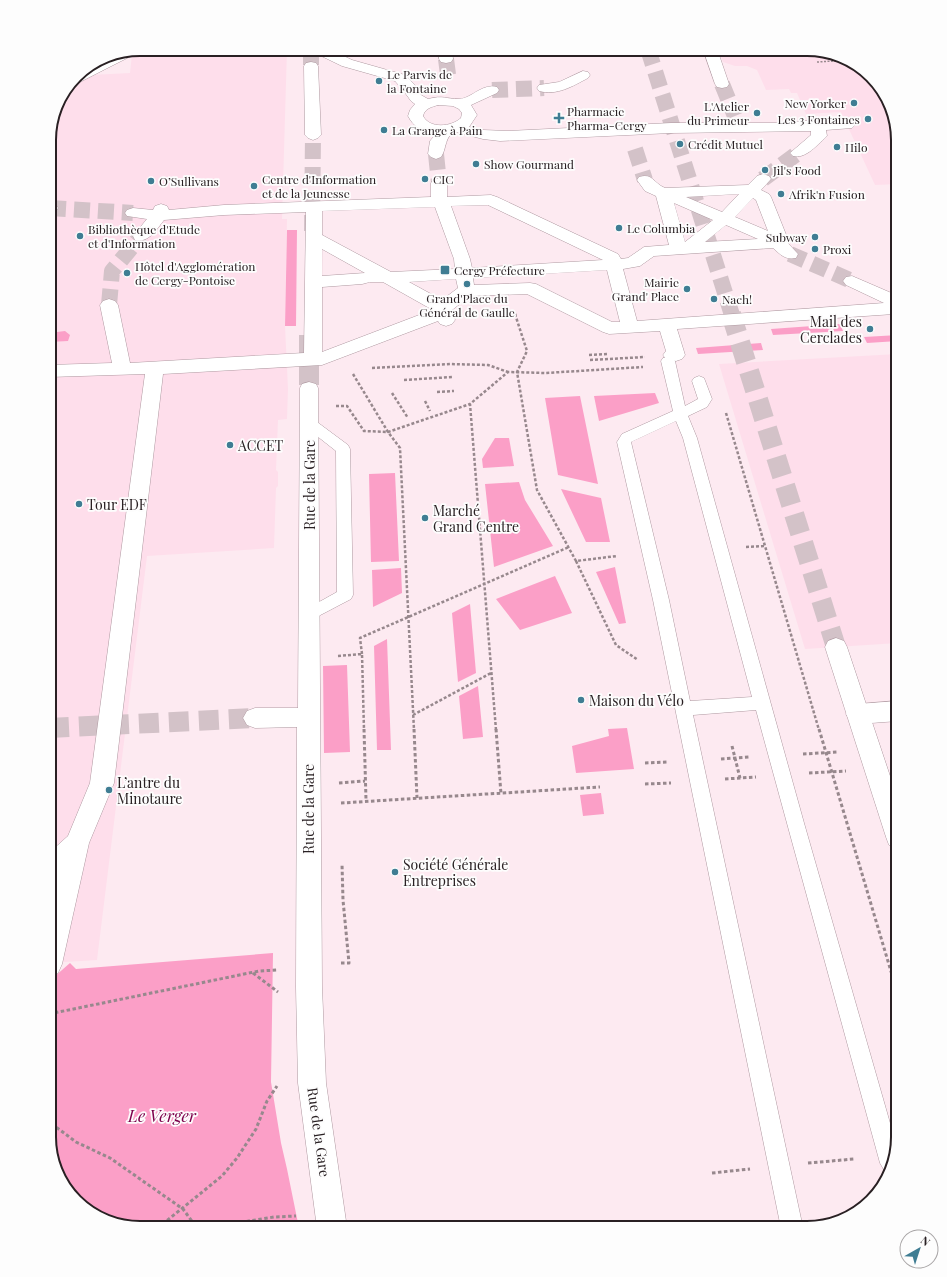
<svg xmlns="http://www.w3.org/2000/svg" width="947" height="1277" font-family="'Playfair Display',serif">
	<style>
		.built { fill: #fedeeb }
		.green { fill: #fb9fc7 }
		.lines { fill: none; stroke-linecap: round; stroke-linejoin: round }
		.pedestrian-tunnel { stroke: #d3c2c8; stroke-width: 16; stroke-dasharray: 16 8; stroke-linecap: butt }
		.minor-tunnel-far1 { stroke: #d3c2c8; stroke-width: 16; stroke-dasharray: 16 8; stroke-linecap: butt }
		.minor-tunnel { stroke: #d3c2c8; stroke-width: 20; stroke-dasharray: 20 10; stroke-linecap: butt }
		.secondary-tunnel-far1 { stroke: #d3c2c8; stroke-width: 16; stroke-dasharray: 16 8; stroke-linecap: butt }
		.secondary-tunnel { stroke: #d3c2c8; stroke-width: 20; stroke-dasharray: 20 10; stroke-linecap: butt }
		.service-casing { stroke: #af99a1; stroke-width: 1 }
		.pedestrian-casing { stroke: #af99a1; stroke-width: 1 }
		.minor-casing { stroke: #af99a1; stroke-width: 1 }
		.secondary-casing { stroke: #af99a1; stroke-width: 1 }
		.path-far2 { stroke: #97888d; stroke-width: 1.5; stroke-dasharray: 2 1.5; stroke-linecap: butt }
		.path-far1 { stroke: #97888d; stroke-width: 2.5; stroke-dasharray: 3 2; stroke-linecap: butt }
		.path { stroke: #97888d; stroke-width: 3; stroke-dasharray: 3.5 2.5; stroke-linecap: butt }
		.service { fill: #fff; fill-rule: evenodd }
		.pedestrian { fill: #fff; fill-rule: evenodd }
		.minor { fill: #fff; fill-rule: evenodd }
		.secondary { fill: #fff; fill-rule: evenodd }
		.poi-dot { fill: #3f7d93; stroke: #fdfdfd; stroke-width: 1.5 }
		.labels { text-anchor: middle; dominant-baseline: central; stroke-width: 3.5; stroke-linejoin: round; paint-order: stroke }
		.far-poi-label { font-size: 12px; fill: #292023; stroke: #fdfdfd; text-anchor: start }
		.poi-label { font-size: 14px; fill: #292023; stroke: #fdfdfd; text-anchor: start }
		.street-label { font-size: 14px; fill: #292023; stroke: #fdfdfd }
		.near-park-label { font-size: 17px; font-style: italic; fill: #7c004b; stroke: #fdfdfd }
		.rim { fill: none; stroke: #292023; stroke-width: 2 }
	</style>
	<rect width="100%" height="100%" fill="#fdeaf1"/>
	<path class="built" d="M143,49H287L282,219H287L285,326L288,389L287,419L278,420L276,470L278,472V486L276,488L274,548L147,556L97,960L49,963V133L58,100L68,87L91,75L130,73L132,54H139L138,51Z
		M718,49H813L853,61L886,94L898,140V184L875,185L841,112L806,114L797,93H791L789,89L766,90L757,70L747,66H735L723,62Z
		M898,354V643L805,649L719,364Z"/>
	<path class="green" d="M287,230H297L296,326H285Z
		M840,324L843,331L773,335L771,329Z
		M65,331L70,335L68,341L49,342V333Z
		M898,335V341L867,343L864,337Z
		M761,343L763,350L698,354L696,348Z
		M655,393L659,403L599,421L594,396Z
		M580,396L598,484L558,475L545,398Z
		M495,438H509L514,466L483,468L482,459Z
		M395,473L399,561L371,562L369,474Z
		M519,482L525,500L553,546L494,567L485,484Z
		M561,489L601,498L610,542H586Z
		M615,567L626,623L619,624L596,572Z
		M401,568L402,593L373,607L372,570Z
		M555,576L572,613L520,630L496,599Z
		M470,604L476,673L458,682L452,613Z
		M387,639L391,750H377L374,646Z
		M347,665L350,752L324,753L323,666Z
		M478,686L483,737L463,739L459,696Z
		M627,728L634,769L576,773L572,746L609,736L608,729Z
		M601,793L604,814L583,816L580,795Z
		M273,953L271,1082L281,1143L287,1169L299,1228H134L94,1216L61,1183L49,1137V977H54L70,963L76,969Z"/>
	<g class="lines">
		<path class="pedestrian-tunnel" d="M446,59L449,82
			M722,84L735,116
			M492,90L544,88
			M635,149L645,180
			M436,154L439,183
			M763,179L798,153
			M50,208L133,213
			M790,254L852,281
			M109,305L112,271L141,236"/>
		<path class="minor-tunnel-far1" d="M311,49V66
			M312,231L313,135"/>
		<path class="minor-tunnel" d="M309,335V388
			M49,728L255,718"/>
		<path class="secondary-tunnel-far1" d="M648,49L732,315"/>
		<path class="secondary-tunnel" d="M731,314L836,647"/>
		<g class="service-casing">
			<path id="service" d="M668,357L673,358L675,361L685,406L698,399L692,381L694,378L699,376L704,378L712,399L707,407L688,416L697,438L804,823L896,1144L889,1173L884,1170L880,1163L756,710L693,715L803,1228H781L653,600L617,442L622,434L673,411L661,361L663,358ZM676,421L683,438L752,697L690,701L669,600L631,442Z
				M308,417L313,419L348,445L350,449L353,595L351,599L309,621L303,619L301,615L303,611L337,592L336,451L303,425L301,422L303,419Z"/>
		</g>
		<g class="pedestrian-casing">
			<path id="pedestrian" d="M138,49L137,53L78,83L70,84C73,80 76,75 80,71C95,59 120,53 138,49Z
				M311,49H329L352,60L405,75L414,84L421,95L428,99C443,95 446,99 459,99C471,99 482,83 497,87L499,90L497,93L471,105L477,115L469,127L483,130L508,131L671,123H776L818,120L852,122L855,125L852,128L826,130L827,136L824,139C815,147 805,159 793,156L790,153L811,135V131L671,133L500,141L483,139L456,132C444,135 447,149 441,157L436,159L431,157L428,154L430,141L436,134C423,131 414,128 408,116L410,110L415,104L411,101L403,90L395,81L342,66L313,52ZM438,105L453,106L459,109L462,113L461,118C451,127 430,129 423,116C425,108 432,107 438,105Z
				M438,49H452L453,59L451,62L446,63L441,62L439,59Z
				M703,49H717L729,84L727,87L722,88L717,87L715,84Z
				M583,71L588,72L590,75L588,78C573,86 557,96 539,91L537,88L539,85L559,82Z
				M763,174L769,176L771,179L761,190L769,194L771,197L787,237L785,240L798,254L796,258C785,260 781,255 773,248L654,256L640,266L623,269L637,321L884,303L846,285L843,281L846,277L852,276L896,295L898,298V315L894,314L677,329L685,355L682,359L676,361L666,359L663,355L666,351L660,331L609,334L603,332L527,294L470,296L452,310L455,320L452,324L446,326L440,324L438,321L322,365L163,374L114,783L89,843L62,964L58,973L49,977V908L56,879L49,881V853L68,836L90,783L145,374L49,377V365L112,363L100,305L103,301L109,299L115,301L118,305L130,363L304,353L306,212L224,215L164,220C156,230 149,243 135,240L133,236L147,219L127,216L125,213L127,210L133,208L153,210L155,206L161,204L167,206L169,210L224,205L431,197V183L433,180L439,178L445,180L447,183V197L491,195L497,197L618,254L621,259L628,258L644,247L669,245L656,196L645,191L637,180L639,177C653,173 653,183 665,188L748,185L757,176ZM739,194L722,212L686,197ZM753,198L756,200L768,231L735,217ZM674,203L713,220L685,242ZM488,205L603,260L472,268L470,259L451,206ZM435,207L454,259L455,269L391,272L322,235V211ZM726,225L758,239L705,242ZM322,249L365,273L322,276ZM607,270L620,322H612L536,284L530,283L474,285L473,278ZM456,279L458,288L442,300L409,282ZM370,282H383L431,309L427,312L322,352V287L362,284Z
				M49,203L56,205L58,208L56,211L49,213Z"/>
		</g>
		<g class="minor-casing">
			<path id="minor" d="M311,62L316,63L318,66L321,135L318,138L313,140L308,138L305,135L304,66L306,63Z
				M309,382L316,384L318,388L322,987L326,1083L347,1228H317L298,1083L296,987L297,727L255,728L247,725L243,718L247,711L255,708H298L300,388L302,384Z
				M898,701V721L858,724L850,721L846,714L850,707L858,704Z"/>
		</g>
		<g class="secondary-casing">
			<path id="secondary" d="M836,638L844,641L847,647L898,800V848L889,845L886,837L825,647L828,641Z"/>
		</g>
		<path class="path-far2" d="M817,62L850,60
			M515,313L516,315"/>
		<path class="path-far1" d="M515,314L527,351L517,372L537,490L576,561L617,556
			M589,355L607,354
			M590,360L645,357
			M372,368L450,364L488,365L508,372
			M353,374L388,432L400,448L414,730
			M404,380L452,377
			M437,392L454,391
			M392,393L408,418
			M425,401L430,411
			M336,406H347L364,431L388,432L470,404
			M726,413L819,730
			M746,547L764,546
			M576,561L616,645L638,660
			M362,654L360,638L569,547
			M338,656L362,654L364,730
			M413,715L491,673
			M496,730L470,404L508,372L546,373L643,367"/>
		<path class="path" d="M364,729L366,800
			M414,729L417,798
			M496,729L501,794
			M819,729L898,995
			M732,746L740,778
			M803,754L838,752
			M721,759L750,757
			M645,763L667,762
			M809,773L846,771
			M725,779L756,777
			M339,783L365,781
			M645,784L671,783
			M341,803L600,787
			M341,963H349L343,900L342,864
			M253,973L278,992
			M49,1014L259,971L278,970
			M49,1118L56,1127L76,1142L110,1158L183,1209L197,1228
			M808,1163L854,1159
			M712,1173L750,1169
			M151,1228L164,1223L222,1176L237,1158L256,1129L267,1101L277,1086
			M205,1228L274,1217L296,1216"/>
		<use href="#service" class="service"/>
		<use href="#pedestrian" class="pedestrian"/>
		<use href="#minor" class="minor"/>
		<use href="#secondary" class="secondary"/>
	</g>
	<g class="poi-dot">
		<circle cx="379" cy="81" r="4"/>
		<circle cx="854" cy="103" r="4"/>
		<circle cx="757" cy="113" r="4"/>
		<path d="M557 112h4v4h4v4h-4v4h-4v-4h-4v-4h4z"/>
		<circle cx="868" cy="119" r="4"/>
		<circle cx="384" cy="130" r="4"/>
		<circle cx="680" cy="144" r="4"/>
		<circle cx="837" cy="147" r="4"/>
		<circle cx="476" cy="164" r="4"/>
		<circle cx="765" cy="170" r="4"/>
		<circle cx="425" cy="179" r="4"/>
		<circle cx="151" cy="181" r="4"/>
		<circle cx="254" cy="186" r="4"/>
		<circle cx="781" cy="194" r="4"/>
		<circle cx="619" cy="228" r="4"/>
		<circle cx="80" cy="236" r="4"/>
		<circle cx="815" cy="237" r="4"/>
		<circle cx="815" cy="249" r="4"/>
		<rect x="440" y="265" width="10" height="10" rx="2"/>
		<circle cx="127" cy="273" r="4"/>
		<circle cx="467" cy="284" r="4"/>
		<circle cx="687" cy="289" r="4"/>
		<circle cx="714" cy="299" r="4"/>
		<circle cx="870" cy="329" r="4"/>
		<circle cx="230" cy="445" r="4"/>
		<circle cx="79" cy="504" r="4"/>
		<circle cx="425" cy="518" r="4"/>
		<circle cx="581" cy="700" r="4"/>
		<circle cx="109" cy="790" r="4"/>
		<circle cx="395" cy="872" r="4"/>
	</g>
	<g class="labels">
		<g class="far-poi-label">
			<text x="387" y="74">Le Parvis de<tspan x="387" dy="14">la Fontaine</tspan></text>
			<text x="846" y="103" text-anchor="end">New Yorker</text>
			<text x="749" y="106" text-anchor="end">L'Atelier<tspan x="749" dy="14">du Primeur</tspan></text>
			<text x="567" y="111">Pharmacie<tspan x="567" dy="14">Pharma-Cergy</tspan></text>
			<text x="860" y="119" text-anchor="end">Les 3 Fontaines</text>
			<text x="392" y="130">La Grange à Pain</text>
			<text x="688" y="144">Crédit Mutuel</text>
			<text x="845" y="147">Hilo</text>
			<text x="484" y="164">Show Gourmand</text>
			<text x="773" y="170">Jil's Food</text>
			<text x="262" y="179">Centre d'Information<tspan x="262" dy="14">et de la Jeunesse</tspan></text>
			<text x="433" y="179">CIC</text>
			<text x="159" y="181">O’Sullivans</text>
			<text x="789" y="194">Afrik'n Fusion</text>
			<text x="627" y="228">Le Columbia</text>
			<text x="88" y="229">Bibliothèque d'Etude<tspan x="88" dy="14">et d'Information</tspan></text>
			<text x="807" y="237" text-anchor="end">Subway</text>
			<text x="823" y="249">Proxi</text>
			<text x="135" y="266">Hôtel d'Agglomération<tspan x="135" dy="14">de Cergy-Pontoise</tspan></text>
			<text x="454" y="270">Cergy Préfecture</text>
			<text x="679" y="282" text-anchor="end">Mairie<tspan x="679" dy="14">Grand' Place</tspan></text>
			<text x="467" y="298" text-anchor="middle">Grand'Place du<tspan x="467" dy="14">Général de Gaulle</tspan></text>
			<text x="722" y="299">Nach!</text>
		</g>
		<g class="poi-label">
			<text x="862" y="321" text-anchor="end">Mail des<tspan x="862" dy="16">Cerclades</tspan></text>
			<text x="238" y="445">ACCET</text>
			<text x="87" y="504">Tour EDF</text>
			<text x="433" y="510">Marché<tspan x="433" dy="16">Grand Centre</tspan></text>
			<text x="589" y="700">Maison du Vélo</text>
			<text x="117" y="782">L’antre du<tspan x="117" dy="16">Minotaure</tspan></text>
			<text x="403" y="864">Société Générale<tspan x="403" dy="16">Entreprises</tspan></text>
		</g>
		<g class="street-label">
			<text transform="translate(309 485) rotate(-90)">Rue de la Gare</text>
			<text transform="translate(308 809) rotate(-90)">Rue de la Gare</text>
			<text transform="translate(319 1132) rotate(82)">Rue de la Gare</text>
		</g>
		<g class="near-park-label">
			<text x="162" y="1115">Le Verger</text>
		</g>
	</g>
	<path d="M0 0H947V1277H0ZM140 56H807A84 84 0 0 1 891 140V1137A84 84 0 0 1 807 1221H140A84 84 0 0 1 56 1137V140A84 84 0 0 1 140 56Z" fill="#fdfdfd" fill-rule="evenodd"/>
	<path class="rim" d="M140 56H807A84 84 0 0 1 891 140V1137A84 84 0 0 1 807 1221H140A84 84 0 0 1 56 1137V140A84 84 0 0 1 140 56Z"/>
	<g transform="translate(919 1249) rotate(39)"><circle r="19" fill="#fdfdfd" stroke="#a8a5a6"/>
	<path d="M0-3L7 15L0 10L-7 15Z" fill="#3f7d93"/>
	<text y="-6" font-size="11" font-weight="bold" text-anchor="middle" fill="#292023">N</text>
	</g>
</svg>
